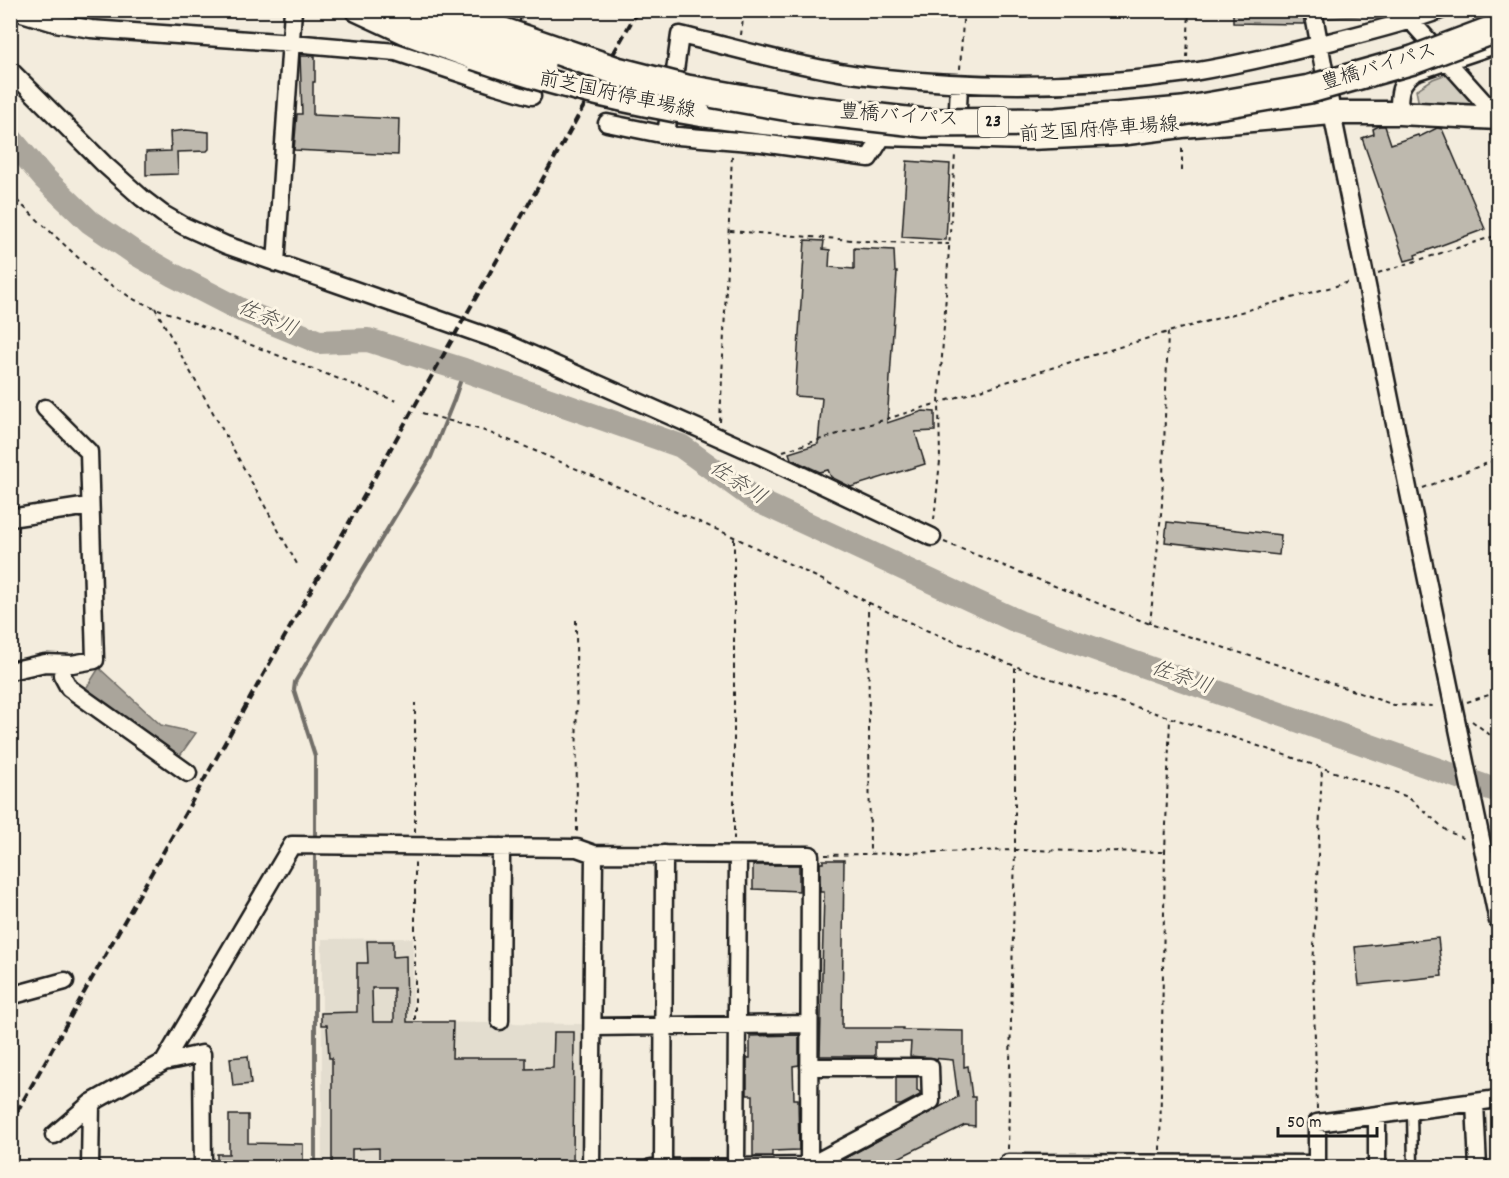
<svg xmlns="http://www.w3.org/2000/svg" width="1509" height="1178" font-family="Dekko,'Klee One',sans-serif">
	<style>
		.built { fill: #e3ddcf }
		.green { fill: #d3cec1; stroke: #78756e; stroke-width: 1.5 }
		.water { fill: #aaa59b; stroke: #716e68; stroke-width: 1.5 }
		.lines { fill: none; stroke-linecap: round; stroke-linejoin: round }
		.stream { stroke: #716e68; stroke-width: 4 }
		.river { stroke: #aaa59b; stroke-width: 24 }
		.building { fill: #beb9ae; stroke: #1c1c1c; stroke-width: 1.5; fill-rule: evenodd }
		.service-casing { stroke: #1c1c1c; stroke-width: 13 }
		.minor-casing { stroke: #1c1c1c; stroke-width: 21 }
		.secondary-casing { stroke: #1c1c1c; stroke-width: 27 }
		.trunk-casing { stroke: #1c1c1c; stroke-width: 32 }
		.path { stroke: #1c1c1c; stroke-width: 2; stroke-dasharray: 4.5 4.5; stroke-linecap: butt }
		.service { stroke: #fcf5e5; stroke-width: 8 }
		.minor { stroke: #fcf5e5; stroke-width: 16 }
		.secondary { stroke: #fcf5e5; stroke-width: 22 }
		.trunk { stroke: #fcf5e5; stroke-width: 27 }
		.rail { stroke: #1c1c1c; stroke-width: 4; stroke-dasharray: 9 4.5; stroke-linecap: butt }
		.secondary-bridge-casing { stroke: #1c1c1c; stroke-width: 27; stroke-linecap: butt }
		.trunk-bridge-casing { stroke: #1c1c1c; stroke-width: 32; stroke-linecap: butt }
		.secondary-bridge { stroke: #fcf5e5; stroke-width: 22 }
		.trunk-bridge { stroke: #fcf5e5; stroke-width: 27 }
		.labels { text-anchor: middle; dominant-baseline: central; stroke-width: 6; stroke-linejoin: round; paint-order: stroke }
		.shield { fill: #fcf5e5; stroke: #5f5d58; stroke-width: 1.5 }
		.shield-label { font-size: 18px; font-weight: bold; fill: #1c1c1c }
		.street-label { font-size: 20px; fill: #1c1c1c; stroke: #fcf5e5 }
		.water-label { font-size: 21px; font-style: italic; fill: #55534f; stroke: #fcf5e5 }
	</style>
	<rect width="100%" height="100%" fill="#f3ecdd"/>
	<filter id="ink" filterUnits="userSpaceOnUse"><feTurbulence type="fractalNoise" baseFrequency=".0167" numOctaves="2"/><feDisplacementMap in="SourceGraphic" scale="12" xChannelSelector="R" yChannelSelector="G"/><feConvolveMatrix kernelMatrix="1 2 1 2 8 2 1 2 1" color-interpolation-filters="sRGB"/></filter>
	<g filter="url(#ink)">
		<path class="built" d="M413,938V1022L583,1024L582,1167L322,1168V939Z"/>
		<path class="green" d="M1317,11H1395L1384,14L1319,19Z
			M1452,72L1485,108L1419,105L1416,90L1433,79Z"/>
		<path class="water" d="M99,668L161,725L196,733L179,757L85,690Z"/>
		<g class="lines">
			<path class="stream" d="M315,840V756L294,690L295,682L431,457L454,400L464,370
				M315,1168V850"/>
			<path class="river" d="M10,138L44,178L90,222L135,253L173,275L243,311L319,342L368,340L464,370L681,446L756,500L1019,622L1498,791"/>
		</g>
		<path class="building" d="M1233,10H1303L1304,24L1233,23Z
			M300,56H315V82H313V115L399,119L398,155L294,150L297,114H302Z
			M1379,126H1385L1391,144L1418,135L1419,137L1437,128L1442,129L1485,229L1415,255L1416,258L1405,261L1362,138L1374,134L1373,129Z
			M186,130L209,132V149L207,151L177,152L178,174L146,175V152L171,151L170,132Z
			M907,161L950,164L946,240L902,237Z
			M805,240L824,241L823,249L830,250L829,267L854,269V248L894,250L895,272H897L887,423L923,411L935,412V431L915,432L925,464L851,487L831,477L828,470L820,472L791,459L789,453L818,444L822,398L795,396Z
			M1167,522L1281,535L1279,555L1165,542Z
			M823,860H844L842,1028H903V1030L964,1031V1067L968,1066L972,1097H975V1126L965,1125L880,1167H843L840,1161L958,1097L953,1060L910,1056L911,1042H875V1056H820L824,892H820V863H823Z
			M753,865H799V891L753,889Z
			M1438,938L1442,976L1359,985L1355,947Z
			M367,941H393V957L406,956L407,1022H453L452,1058H526V1069L553,1068L554,1032H574L573,1167L523,1165V1167H379V1148L352,1149V1167H332V1058H329L327,1025H321V1013L357,1012V963H368ZM372,988H394V1022H373Z
			M799,1035V1065L793,1066L794,1099H798L799,1150L772,1151V1156H753V1095H747V1058H750V1036Z
			M248,1056L251,1084L233,1086L230,1058Z
			M896,1077H917V1090L920,1092V1095L901,1105H896Z
			M229,1115H248V1143L303,1144V1165L251,1163V1167H217V1154H229Z"/>
		<g class="lines">
			<g class="service-casing">
				<path id="service" d="M1412,1111L1413,1168"/>
			</g>
			<g class="minor-casing">
				<path id="minor" d="M12,10L55,23L91,29L292,43L396,52L495,85L513,10
					M1313,10L1332,113L1409,493L1498,921
					M1401,10L1498,118
					M10,70L104,164L142,198L163,214L184,226L226,245L506,343L763,457L932,537
					M495,85L532,96
					M1399,113C1399,94 1398,84 1415,72L1498,44
					M607,123L666,135
					M957,131L959,84
					M884,134L869,158L762,143L666,135L680,35C744,50 809,70 875,77C977,88 1084,88 1187,73C1236,65 1284,54 1333,41C1369,32 1406,23 1441,10
					M276,263L293,10
					M10,518L89,506
					M64,664L62,675L69,688L188,773
					M10,671L45,663L72,664L95,660L89,452L45,408
					M10,996L65,981
					M500,1021L501,847
					M593,1027L809,1024
					M164,1062L292,845L577,848L594,854L810,855L809,1168
					M1475,1102L1478,1168
					M1377,1115V1168
					M54,1135L91,1103L164,1062L202,1054L203,1168
					M90,1168L91,1103
					M591,1168L594,854
					M651,1168L809,1166L931,1101L930,1067H809
					M663,1168L664,854
					M736,1168L738,855
					M1008,1168V1163L1317,1164
					M1317,1168V1123L1498,1099"/>
			</g>
			<g class="secondary-casing">
				<path id="secondary" d="M357,10L411,35L474,58
					M701,115L764,123L884,134L1029,138L1119,134L1182,126L1332,113H1399L1498,118"/>
			</g>
			<g class="trunk-casing">
				<path id="trunk" d="M396,10L481,46
					M447,10L489,27"/>
			</g>
			<path class="path" d="M741,35L744,10
				M1187,58L1189,10
				M960,69L963,21L961,10
				M1182,171V144
				M10,194L100,278L135,300L396,401
				M730,231L879,242L949,244
				M1378,273L1498,235
				M155,308L297,564
				M422,413L482,430L519,444L734,537L921,628L1015,666L1088,692L1226,735L1408,797L1447,831L1465,839
				M720,422L732,155
				M783,451L1168,332L1350,282
				M1423,488L1498,459
				M934,520L940,461L939,403L955,155
				M944,542L1150,624L1294,670L1394,705L1438,706
				M868,602L870,854
				M576,620L577,833
				M1150,624L1162,504L1168,332
				M1467,702L1498,692
				M1472,721L1498,741
				M415,832V703
				M734,840V537
				M825,855L1015,850L1165,852
				M415,1020V862
				M1317,1109L1313,970L1322,767
				M1008,1149L1015,850V666
				M1160,1150L1165,852L1170,718"/>
			<use href="#service" class="service"/>
			<use href="#minor" class="minor"/>
			<use href="#secondary" class="secondary"/>
			<use href="#trunk" class="trunk"/>
			<path class="rail" d="M10,1124L638,10"/>
			<g class="secondary-bridge-casing">
				<path id="secondary-bridge" d="M474,58C549,84 623,102 701,115"/>
			</g>
			<g class="trunk-bridge-casing">
				<path id="trunk-bridge" d="M489,27L617,71L687,89L801,109L924,123L1056,122L1183,111L1310,89L1413,60L1498,28
					M481,46L541,63"/>
			</g>
			<use href="#secondary-bridge" class="secondary-bridge"/>
			<use href="#trunk-bridge" class="trunk-bridge"/>
		</g>
	</g>
	<g class="labels">
		<rect class="shield" x="978" y="107" width="30" height="30" rx="4.5"/>
		<g class="shield-label">
			<text x="993" y="122">23</text>
		</g>
		<g class="street-label">
			<text transform="translate(1379 68) rotate(-17)">豊橋バイパス</text>
			<text transform="translate(617 96) rotate(12)">前芝国府停車場線</text>
			<text transform="translate(899 117) rotate(4)">豊橋バイパス</text>
			<text transform="translate(1099 131) rotate(-4)">前芝国府停車場線</text>
		</g>
		<g class="water-label">
			<text transform="translate(267 320) rotate(23)">佐奈川</text>
			<text transform="translate(737 484) rotate(33)">佐奈川</text>
			<text transform="translate(1181 679) rotate(19)">佐奈川</text>
		</g>
	</g>
	<rect width="1509" height="1178" fill="none" stroke="#fcf5e5" stroke-width="36"/>
	<rect x="18" y="18" width="1473" height="1142" fill="none" stroke="#1c1c1c" stroke-width="2" filter="url(#ink)"/>
	<path d="M1278 1127v9h99v-9" fill="none" stroke="#1c1c1c" stroke-width="3"/>
	<text x="1287" y="1127" font-size="18" fill="#1c1c1c" stroke="#fcf5e5" stroke-width="4.5" paint-order="stroke">50 m</text>
</svg>
